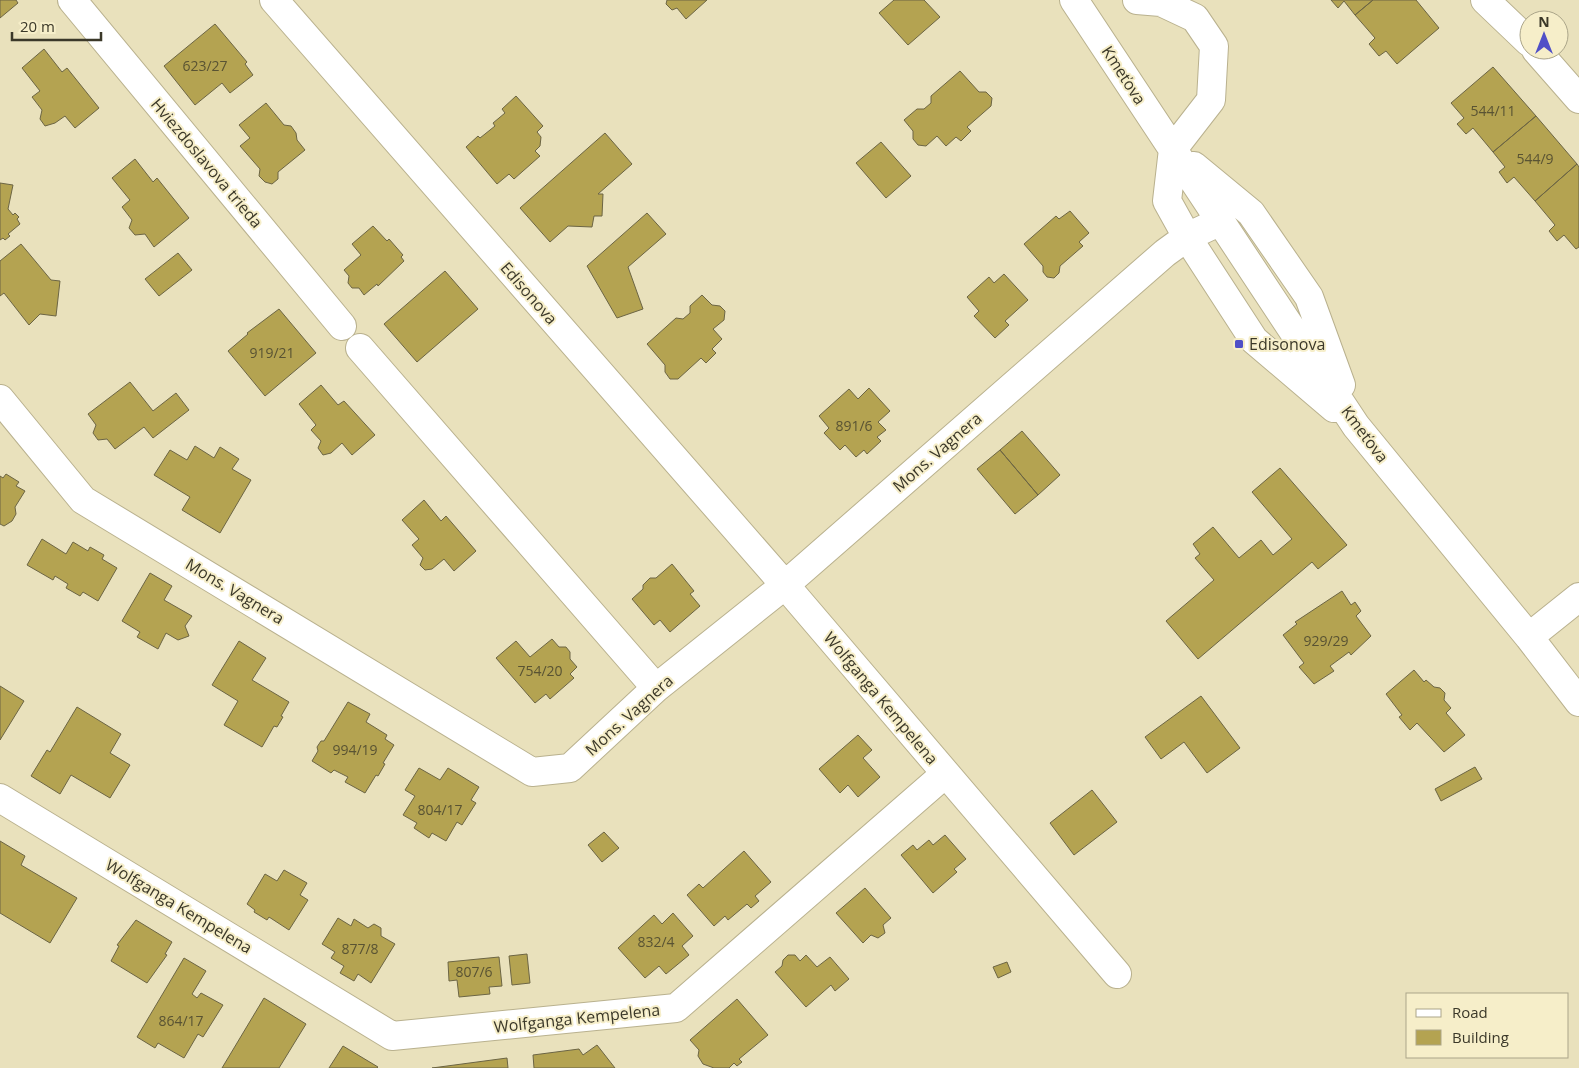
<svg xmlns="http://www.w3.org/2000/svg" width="1579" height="1068" font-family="'Open Sans',sans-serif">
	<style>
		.building { fill: #b4a351; stroke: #6c6544 }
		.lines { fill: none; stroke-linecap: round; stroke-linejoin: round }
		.minor-casing { stroke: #b9b18e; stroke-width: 30 }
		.minor { stroke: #fff; stroke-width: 28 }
		.poi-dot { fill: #5050c7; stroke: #f6eec9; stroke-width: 2 }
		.labels { text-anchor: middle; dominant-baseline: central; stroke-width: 4; stroke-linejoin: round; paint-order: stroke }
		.number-label { font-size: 14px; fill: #595333 }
		.street-label { font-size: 16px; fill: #3b3829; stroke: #f6eec9 }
		.poi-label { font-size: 16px; fill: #3b3829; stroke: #f6eec9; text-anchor: start }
	</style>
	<rect width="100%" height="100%" fill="#e9e1bc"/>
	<path class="building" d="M0,0H16L18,3L0,18Z
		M667,0H707L686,19L677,8L672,10L666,4Z
		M894,0H924L940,17L908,45L879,13Z
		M1331,0H1373L1355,15L1344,1L1338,8Z
		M1373,0H1416L1439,28L1397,64L1386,51L1379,56L1369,44L1375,38L1355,15Z
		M215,24L247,62L245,64L253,75L230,93L222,83L195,105L164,66Z
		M44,49L62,72L67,68L99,108L75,128L65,116L55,123L45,126L40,119L42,110L32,97L40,91L22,68Z
		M1493,67L1536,116L1493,152L1473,128L1466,134L1457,124L1464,118L1451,103Z
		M960,71L979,92H986L992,98L991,106L967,127L971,131L961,141L956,137L946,146L937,136L926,146L918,145L913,139V131L904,120L917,109H924L931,103V96Z
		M516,96L543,126L537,132L541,137L540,146L535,151L540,156L514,179L509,174L497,184L466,147L478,136L480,138L495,126L493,123L505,113L502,109Z
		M266,103L284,125L291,126L296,133L297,140L305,150L278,172V179L272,184L265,182L259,176L260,169L240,146L250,138L239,125Z
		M1536,116L1577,164L1535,201L1514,177L1507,183L1499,172L1505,167L1493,152Z
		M605,133L632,164L598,194H603L602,216H594L592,227L568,226L550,242L520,208Z
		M881,142L911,176L886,198L856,163Z
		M135,159L153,182L157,178L189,218L154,247L145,234L135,235L129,228L132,220L122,207L130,200L112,178Z
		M1577,164L1579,167V247L1576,249L1564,235L1557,241L1549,231L1555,225L1535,201Z
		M0,183L13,185L8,209L13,215L15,213L19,217L17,219L20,224L8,234L10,236L5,240L3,238L0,240Z
		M1070,211L1089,233L1079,242L1083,246L1060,266L1059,273L1054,278L1047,277L1043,272V266L1024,244L1056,216L1059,219Z
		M647,213L666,234L628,267L643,309L617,318L587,266Z
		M373,226L387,241L389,239L403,255L401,257L404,261L378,286L377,284L364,295L359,288H352L348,283L349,276L344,270L361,255L352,244Z
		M21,244L51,280L60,281L56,316L40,314L29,325L4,293L0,296V261Z
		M178,253L192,270L159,296L145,279Z
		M445,271L478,309L417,362L384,324Z
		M1004,274L1028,300L1005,321L1009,325L995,338L974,316L979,311L967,297L989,277L994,283Z
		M702,295L712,305L720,306L725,311L724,320L713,329L722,339L712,349L716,353L706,363L701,358L678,379H670L665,372V365L647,344L676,318L683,319L690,313V306Z
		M279,309L316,353L265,396L228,351L248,334L247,333Z
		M130,382L153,411L176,393L189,410L153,438L144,427L115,449L107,439L98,440L93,433L96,425L88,414Z
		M321,385L338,405L344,401L375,435L352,455L342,443L331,453L323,455L318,448L321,441L311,430L316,425L299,404Z
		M869,388L890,411L878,422L886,430L877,437L881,441L867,454L864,450L856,457L845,445L840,450L824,433L829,428L819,416L849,389L858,399Z
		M1022,431L1060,475L1038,495L1000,450Z
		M195,446L214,458L220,447L239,459L232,469L251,480L220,533L182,510L190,497L154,475L170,450L187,460Z
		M1000,450L1038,495L1015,514L977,469Z
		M1280,468L1347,545L1318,569L1312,562L1198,659L1166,621L1214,580L1195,558L1200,554L1193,544L1213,527L1239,558L1261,540L1273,555L1292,539L1252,492Z
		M6,474L19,482L16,486L25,491L15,507L16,514L12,521L4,526L0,524V476L3,478Z
		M424,500L441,521L446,516L476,551L454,571L444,559L432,569L425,570L420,565L423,558L412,545L419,539L402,520Z
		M42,539L66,554L73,542L88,551L90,547L104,555L102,559L117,568L98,601L83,592L80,596L66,588L68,584L55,576L53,580L27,565Z
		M672,564L694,591L690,594L700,606L670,632L660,620L654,625L632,599L643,589V585L650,578H656Z
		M150,573L172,586L164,600L192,616L185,626L189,636L178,640L166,633L158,649L137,637L140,632L122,621Z
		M1342,591L1351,605L1355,602L1361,611L1356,616L1371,636L1351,655L1349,652L1330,666L1334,671L1314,684L1299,667L1304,663L1283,635L1297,624L1295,622Z
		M552,639L559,647H566L570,652V659L577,667L570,674L574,678L550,699L546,694L535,703L496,658L516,641L530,657Z
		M239,641L266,658L252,680L289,702L281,716L283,717L277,727L274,726L262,747L224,725L238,701L212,685Z
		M1414,670L1424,682L1426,680L1434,687L1440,688L1445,693L1444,700L1451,708L1446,713L1465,735L1444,752L1417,723L1410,730L1399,717L1402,715L1386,694Z
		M0,686L24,701L0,740Z
		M1201,696L1240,748L1207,773L1184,742L1161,759L1145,737Z
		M348,702L370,714L366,722L387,735L385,739L394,745L383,763L385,764L378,776L376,775L365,793L345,782L348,777L334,770L331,773L312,761L318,751L317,747L321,741H324Z
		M77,707L121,734L110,753L130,765L110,798L71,775L60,794L31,776L47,750L50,752Z
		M858,735L872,750L863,758L880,777L858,797L848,785L840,793L819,769Z
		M1475,767L1482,779L1441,801L1435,789Z
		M419,768L440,780L448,768L479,787L471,800L476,803L462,825L457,822L446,841L432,833L429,838L414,828L417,823L403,815L415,796L405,790Z
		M1092,790L1117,822L1074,855L1050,823Z
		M604,832L619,848L602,862L588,845Z
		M945,835L966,859L954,869L957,872L933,893L901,855L913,845L917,850L929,840L933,845Z
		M0,841L25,856L21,865L77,898L50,943L0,913Z
		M744,851L771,882L755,896L759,901L751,908L747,904L728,920L725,916L714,926L687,895L699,884L703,888Z
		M284,870L307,883L300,895L308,900L289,930L269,917L267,920L254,912L255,910L247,904L265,874L277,881Z
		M865,888L891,918L883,925L885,933L878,938L871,935L863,943L836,913Z
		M673,913L693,936L682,946L689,955L666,974L659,966L645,978L618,948L654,915L662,924Z
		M338,918L351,926L354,919L368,928L374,924L381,928V936L395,944L371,983L358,974L354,981L340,973L344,966L331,958L335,952L322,944Z
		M136,920L172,942L165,954L167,955L147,983L111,961L119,946L117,945Z
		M527,954L530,983L512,985L509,956Z
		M788,955H795L800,961L806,955L817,967L830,957L849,979L835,991L831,985L806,1007L775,972L782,966L783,960Z
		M499,957L502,986L489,987L490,994L459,997L457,980L449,981L448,962Z
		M184,958L206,971L192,994L197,998L201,993L223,1005L203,1037L198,1034L184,1058L158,1043L155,1048L137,1037Z
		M1007,962L1011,972L998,978L993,967Z
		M264,998L306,1024L279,1068H222Z
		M737,999L768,1035L739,1059L742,1062L737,1066L734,1063L729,1068H714L703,1064L698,1056L699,1050L690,1040Z
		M597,1045L615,1068H534L533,1055L579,1049L583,1055Z
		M343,1046L378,1067L377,1068H329Z
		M507,1058L508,1068H432Z"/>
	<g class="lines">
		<g class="minor-casing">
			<path id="minor" d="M72,0L342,326
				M274,0L785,585L1117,974
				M1074,0L1356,426L1529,637L1579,702
				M1137,0L1161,2L1195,18L1214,46L1211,100L1173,149
				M1485,0L1529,42
				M1536,50L1579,99
				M1173,149L1167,201L1187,237L1254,340L1334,408
				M1194,166L1251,213L1309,297L1341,385
				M360,348L656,688
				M0,399L83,500L532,772L570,768L656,688L785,585L1165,253L1187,237L1221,221
				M1529,637L1579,597
				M0,798L392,1036L676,1008L945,774"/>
		</g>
		<use href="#minor" class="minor"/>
	</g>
	<rect class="poi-dot" x="1234" y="339" width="10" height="10" rx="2.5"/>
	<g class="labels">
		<g class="number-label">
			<text x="205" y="65">623/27</text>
			<text x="1493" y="110">544/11</text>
			<text x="1535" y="158">544/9</text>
			<text x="272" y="352">919/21</text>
			<text x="854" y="425">891/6</text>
			<text x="1326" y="640">929/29</text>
			<text x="540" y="670">754/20</text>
			<text x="355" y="749">994/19</text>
			<text x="440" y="809">804/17</text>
			<text x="656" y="941">832/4</text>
			<text x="360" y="948">877/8</text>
			<text x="474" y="971">807/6</text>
			<text x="181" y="1020">864/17</text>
		</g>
		<g class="street-label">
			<text transform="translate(1124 75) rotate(57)">Kmeťova</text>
			<text transform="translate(207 163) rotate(50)">Hviezdoslavova trieda</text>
			<text transform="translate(529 293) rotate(49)">Edisonova</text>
			<text transform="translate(1365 434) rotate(53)">Kmeťova</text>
			<text transform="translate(937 452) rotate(-41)">Mons. Vagnera</text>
			<text transform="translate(235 591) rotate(31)">Mons. Vagnera</text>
			<text transform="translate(881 698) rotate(50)">Wolfganga Kempelena</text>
			<text transform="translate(629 715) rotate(-42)">Mons. Vagnera</text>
			<text transform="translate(179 906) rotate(31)">Wolfganga Kempelena</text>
			<text transform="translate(577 1018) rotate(-6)">Wolfganga Kempelena</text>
		</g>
		<g class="poi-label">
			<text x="1249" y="344">Edisonova</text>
		</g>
	</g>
	<rect x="1406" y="993" width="162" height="65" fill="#f6eec9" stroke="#aba589"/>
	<rect x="1416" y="1009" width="25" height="8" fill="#ffffff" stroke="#aba589"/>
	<text x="1452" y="1018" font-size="15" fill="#3b3829">Road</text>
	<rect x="1416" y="1030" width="25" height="15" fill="#b4a351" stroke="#aba589"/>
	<text x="1452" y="1043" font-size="15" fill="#3b3829">Building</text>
	<g transform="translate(1544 35)"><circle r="24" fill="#f6eec9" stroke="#aba589"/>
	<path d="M0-4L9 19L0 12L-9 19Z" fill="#5050c7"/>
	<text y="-8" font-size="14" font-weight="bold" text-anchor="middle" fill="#3b3829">N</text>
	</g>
	<path d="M12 32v8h89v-8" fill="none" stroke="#3b3829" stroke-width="2.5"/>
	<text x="20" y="32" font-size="15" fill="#3b3829" stroke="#f6eec9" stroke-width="4" paint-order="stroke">20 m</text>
</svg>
